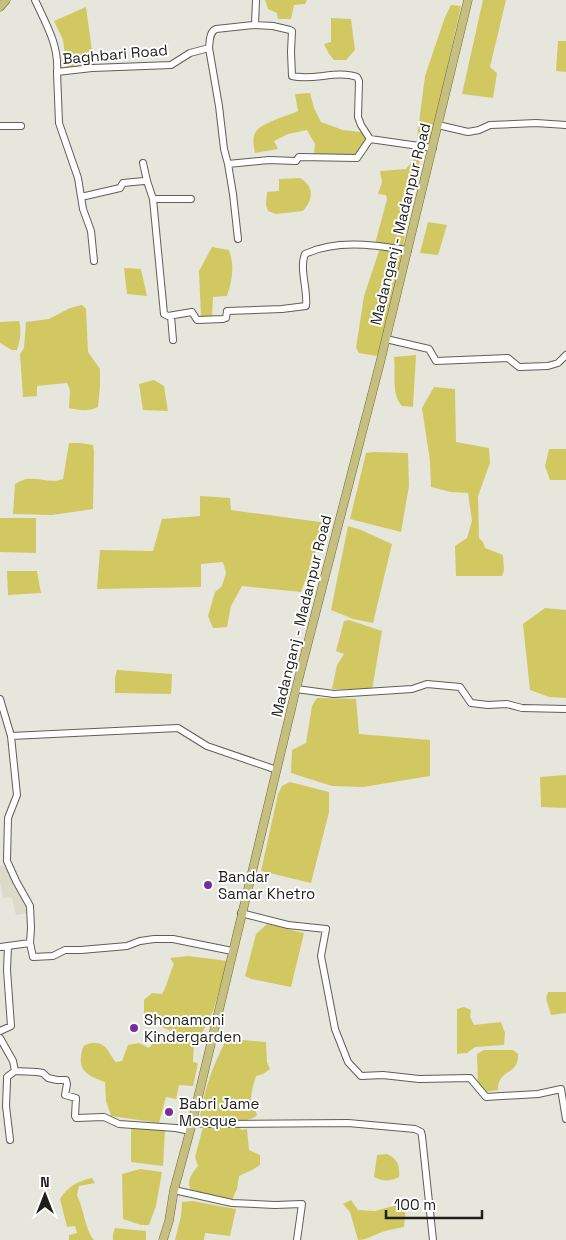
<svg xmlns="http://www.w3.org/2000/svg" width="566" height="1240" font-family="'Space Grotesk',sans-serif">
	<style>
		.built { fill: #dcdaca }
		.water { fill: #d2c862 }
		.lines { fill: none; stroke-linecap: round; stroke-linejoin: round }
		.minor-casing { stroke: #5f5f57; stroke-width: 8 }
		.major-casing { stroke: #716b26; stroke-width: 9 }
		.minor { stroke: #fff; stroke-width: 6 }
		.major { stroke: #c5bf80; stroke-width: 8 }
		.poi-dot { fill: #7a2b9c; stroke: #fff; stroke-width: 2 }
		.labels { text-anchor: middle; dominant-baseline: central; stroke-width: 4; stroke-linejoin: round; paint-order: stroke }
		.street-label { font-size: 15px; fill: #1e1e1b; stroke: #fff }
		.poi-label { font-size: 15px; fill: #1e1e1b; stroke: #fff; text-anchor: start }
	</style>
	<rect width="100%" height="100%" fill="#e6e6dd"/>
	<path class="built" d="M0,866H4L10,874L27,906L29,913L16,915L12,898H3L0,882Z"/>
	<path class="water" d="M265,0H307L305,4L294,5L291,19H278L277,13L268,9Z
		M483,0H506L490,67L497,73L493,98L462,94Z
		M451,5L461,6L431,139L417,138L425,76L445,17Z
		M86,7L94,66L67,70L63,40L54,21Z
		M331,18L351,19L355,50L346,60H334L329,54L324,44L331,42Z
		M558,41H566V72L556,71Z
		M310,93L314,108L321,122L343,130L361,132L367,141L358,157L314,155L315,144L307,130L288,134L274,141L278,149L255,153C254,147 252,139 255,133C260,123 287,116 298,111L295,94Z
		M421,154L403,246L375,244L387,199L386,195L378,194L382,182L380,171L406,169L414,159Z
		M300,178C315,187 313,200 303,211L276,214L268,211L266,205L267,192L279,191V179Z
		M428,222L447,225L438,255L420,253Z
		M212,247L229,250C235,267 232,280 227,296L213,297L212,317L201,316L199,271Z
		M384,249L397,251L403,253V260L379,351L376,356L359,353L356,348L364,296L379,251Z
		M124,268L141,269L147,296L127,294Z
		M82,305L86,309L88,352L100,369V386L98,407C88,412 79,410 69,408L70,390L67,383L37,386V396L23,397L20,354L24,348L26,322L49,319L70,308Z
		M19,321C22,330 20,341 17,350H12L0,343V322Z
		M416,355L413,407L402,406C391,395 396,372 394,357Z
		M154,380L164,386L168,411L143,410L139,384Z
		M434,387L455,389L456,442L489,448L490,463L478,496L479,538L483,542L485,548L503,555L504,570L502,576H456L455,546L467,538L472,521L468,493L451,492L431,487L430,461L422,408Z
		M69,443H81L93,445L94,452L93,509L52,515L13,514L15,484C18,482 22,480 26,479C39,477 51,484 63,479Z
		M549,449H566V480H550L545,466Z
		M374,452L408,453L409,486L401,532L350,519L366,453Z
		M200,496L230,498L231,510L327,523L301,592L242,586L231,606L227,627L213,628L208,616L215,592L222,586L226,573L223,562L201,564V587L97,589L100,550L153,551L162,519L200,516Z
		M0,518H36V553L0,552Z
		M348,526L361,530L392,544L373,623L353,619L331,610Z
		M7,571H37L41,593L8,595Z
		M545,608L566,610V698L549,697L530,690L523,624Z
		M349,620L382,631L372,690L332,689L337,665L344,654L336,651L344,621Z
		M117,670L172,674L171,694L115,693V678Z
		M317,698L356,699L359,734L430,740V776L363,787L332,786L291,773L292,750L306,743L312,706Z
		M566,775V808L541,807L540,777Z
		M290,782L329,792V812L311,883L261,871L278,794L282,786Z
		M267,924L304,933L291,987L251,979L245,976L256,934Z
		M188,956L228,961L213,1011L200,1037C179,1038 161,1027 144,1016V1000L152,993L162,994C168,984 169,974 174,964L170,958Z
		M548,992H566V1013L551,1015L546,998Z
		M464,1007L471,1010L470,1017L474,1025L501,1022L505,1033L504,1045L475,1047L467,1053L457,1054V1009Z
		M164,1033L194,1042L193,1062L198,1063L193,1086L179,1085L176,1099L166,1097L159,1123L111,1116L106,1101L105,1082C86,1075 76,1070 83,1047C86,1044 89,1043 94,1043C107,1042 109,1055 116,1062L122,1061L128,1045L139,1043L149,1048L158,1037Z
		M243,1040L266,1042L267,1062L270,1069L263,1074L256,1076C254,1084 249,1097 252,1105C253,1109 256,1111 257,1115C247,1125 212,1121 200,1116C205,1087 212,1068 225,1042Z
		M484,1050H513L518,1054C519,1077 498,1067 498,1090L485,1092L478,1085L477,1054Z
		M218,1126H239V1128L242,1130L247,1129L249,1150L260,1155V1165L252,1170L239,1176L237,1189L232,1200L227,1201L192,1192C185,1183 192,1173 198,1166L195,1157L203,1127Z
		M136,1128L165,1131L163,1166L131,1162V1129Z
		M387,1154C398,1159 400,1166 399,1177C390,1182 383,1181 374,1177L377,1155Z
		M140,1169L162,1172L156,1206L149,1225H141L123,1219L122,1174Z
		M92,1178L95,1183L79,1186L77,1195C84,1209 85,1230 94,1240H69V1235L77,1233L75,1226L67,1227L60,1199C68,1186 78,1181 92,1178Z
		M351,1200L358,1210L375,1211L393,1206H406L404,1227C397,1228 389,1230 382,1232C374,1235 366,1240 358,1240L350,1212L343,1204Z
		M192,1201L236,1209L230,1236L205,1233L204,1240H175L181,1216L182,1202Z
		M115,1228L146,1231V1240H113V1234Z"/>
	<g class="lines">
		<g class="minor-casing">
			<path id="minor" d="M35,0C46,24 59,45 57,72L92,68L171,65L190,53L209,48C210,41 209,32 216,29L253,25L273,26L290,30L292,31L291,52L292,76C313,81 337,70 357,77L359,81L358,117L361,125L370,139L433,148
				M255,25L256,0
				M209,48L219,106L224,149L228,164L233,194L238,239
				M57,72L59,123L78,178L83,209L91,231L94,261
				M438,125L468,132L479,130L490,125L536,123L566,125
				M0,126H21
				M143,163L147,181
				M228,164L269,160L296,161L299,157L357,158L370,139
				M81,197L120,188L123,183L144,181H147L153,199H191
				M153,199L164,314L168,316L192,312L197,320L223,319L226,318L227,311L282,309L306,306C308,290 299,268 305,254C337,239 374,245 408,250
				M171,316L173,340
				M386,339L429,349L436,361L508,358L519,367L548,366L558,363L566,355
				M296,689L334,694L412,689L427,684L460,687L471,703L488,705L507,704L522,708L566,709
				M0,699L11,736L17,795L8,818L7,861L16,881L30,906L31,928L30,943
				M11,736L178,728L207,746L277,770
				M241,913L288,925L326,929L321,956L335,1029L348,1062L361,1076L383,1075L419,1079L470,1078L486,1097L538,1094L561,1089L566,1119
				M0,947L30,943L33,957L53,956L65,950H81L127,946L140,941L154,939H173L232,951
				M0,1031L11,1026L7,970L8,946
				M0,1038L13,1061L15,1071L37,1072L43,1073L48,1078L57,1080H66L67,1084L65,1095L76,1098L75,1116L76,1118L104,1117L119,1124L176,1128L190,1131
				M191,1123L214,1124L348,1123L415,1129L421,1132L422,1136L433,1240
				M10,1140L6,1106L7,1080V1077L15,1071
				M174,1190L232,1203L275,1205L302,1204L297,1240"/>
		</g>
		<g class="major-casing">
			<path id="major" d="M0,7L6,0
				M163,1240L169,1221L174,1190L190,1131L296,689L380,363L468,0"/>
		</g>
		<use href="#minor" class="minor"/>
		<use href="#major" class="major"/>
	</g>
	<g class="poi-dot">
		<circle cx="208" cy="885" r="5"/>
		<circle cx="134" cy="1028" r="5"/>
		<circle cx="169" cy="1112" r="5"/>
	</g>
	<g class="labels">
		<g class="street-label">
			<text transform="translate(115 54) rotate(-5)">Baghbari Road</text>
			<text transform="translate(400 224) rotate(-76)">Madanganj - Madanpur Road</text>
			<text transform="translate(301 616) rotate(-76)">Madanganj - Madanpur Road</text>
		</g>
		<g class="poi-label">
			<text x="218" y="876">Bandar<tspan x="218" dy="17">Samar Khetro</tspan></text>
			<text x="144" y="1019">Shonamoni<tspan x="144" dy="17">Kindergarden</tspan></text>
			<text x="179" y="1103">Babri Jame<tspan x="179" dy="17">Mosque</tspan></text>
		</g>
	</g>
	<g transform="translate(45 1195)" stroke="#ffffff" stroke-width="4" paint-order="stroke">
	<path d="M0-4L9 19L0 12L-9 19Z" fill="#1e1e1b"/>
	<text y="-8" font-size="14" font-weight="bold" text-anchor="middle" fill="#1e1e1b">N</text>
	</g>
	<path d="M386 1210v8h96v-8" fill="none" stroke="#1e1e1b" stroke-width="2.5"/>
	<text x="394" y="1210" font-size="15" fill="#1e1e1b" stroke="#ffffff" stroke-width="4" paint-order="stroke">100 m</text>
</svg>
